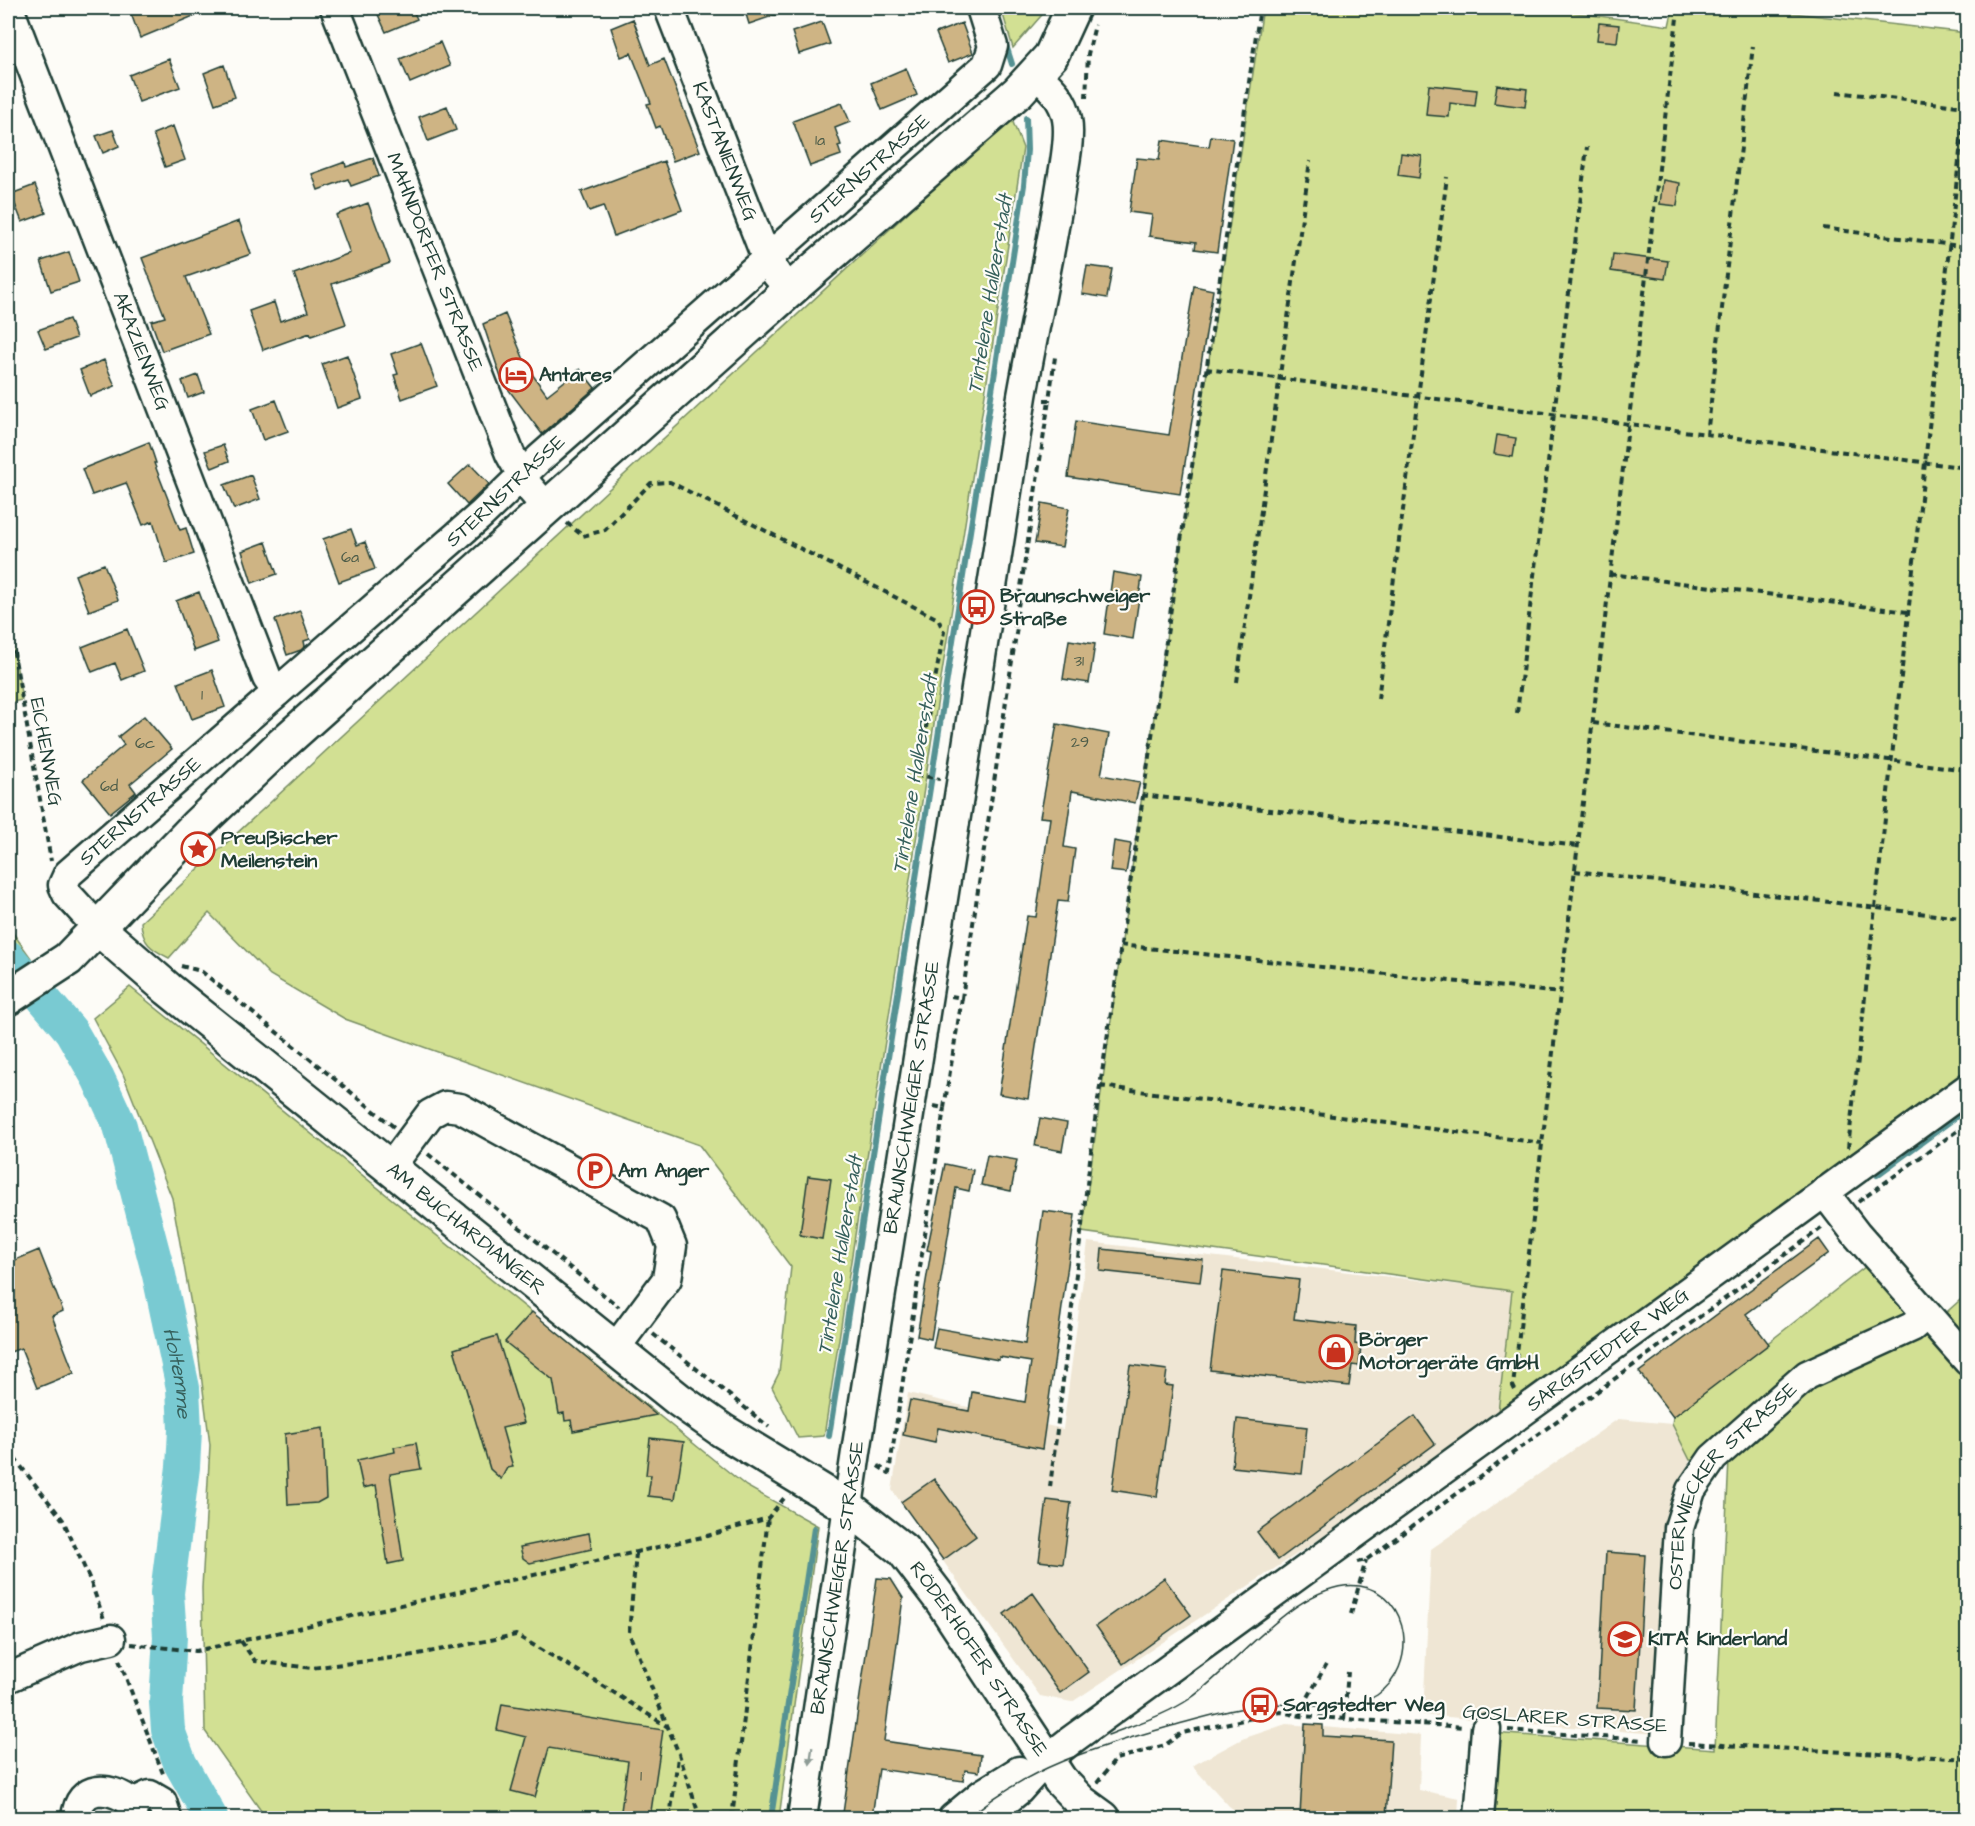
<svg xmlns="http://www.w3.org/2000/svg" width="1975" height="1826" font-family="'Architects Daughter',sans-serif">
	<style>
		.built { fill: #efe6d4 }
		.green { fill: #d2e093; stroke: #788e64; stroke-width: 1.5 }
		.lines { fill: none; stroke-linecap: round; stroke-linejoin: round }
		.stream { stroke: #559293; stroke-width: 6 }
		.river { stroke: #79cad2; stroke-width: 34 }
		.building { fill: #ceb484; stroke: #1f3d34; stroke-width: 1.5 }
		.minor-casing { stroke: #1f3d34; stroke-width: 33 }
		.major-casing { stroke: #1f3d34; stroke-width: 38 }
		.path { stroke: #1f3d34; stroke-width: 4; stroke-dasharray: 6 4.5; stroke-linecap: butt }
		.minor { stroke: #fdfcf7; stroke-width: 28 }
		.major { stroke: #fdfcf7; stroke-width: 33 }
		.tram { stroke: #1f3d34; stroke-width: 1.5 }
		.oneway { fill: #8e9c96 }
		.labels { text-anchor: middle; dominant-baseline: central; stroke-width: 4.5; stroke-linejoin: round; paint-order: stroke }
		.number-label { font-size: 16px; fill: #4b5b48 }
		.street-label { font-size: 20px; fill: #1f3d34; stroke: #fdfcf7 }
		.poi-label { font-size: 20px; font-weight: bold; fill: #1f3d34; stroke: #fdfcf7; text-anchor: start }
		.water-label { font-size: 21px; font-style: italic; fill: #36605c; stroke: #fdfcf7 }
	</style>
	<rect width="100%" height="100%" fill="#fdfcf7"/>
	<filter id="ink" filterUnits="userSpaceOnUse"><feTurbulence type="fractalNoise" baseFrequency=".0167" numOctaves="2"/><feDisplacementMap in="SourceGraphic" scale="12" xChannelSelector="R" yChannelSelector="G"/><feConvolveMatrix kernelMatrix="1 2 1 2 8 2 1 2 1" color-interpolation-filters="sRGB"/></filter>
	<g filter="url(#ink)">
		<path class="built" d="M1088,1242L1513,1291L1498,1412L1382,1498L1072,1702L1040,1696L892,1490L908,1393L1063,1429Z
			M1618,1419L1672,1424L1690,1460L1679,1488L1657,1734L1423,1715L1431,1549Z
			M1286,1724L1421,1735L1419,1790L1459,1798L1458,1818H1245L1229,1806L1192,1766L1242,1739Z"/>
		<path class="green" d="M1001,8H1048L1013,48Z
			M1263,8H1543L1669,26L1673,8H1750L1967,33V1069L1498,1412L1512,1291L1082,1232L1142,795Z
			M1011,117L1023,148L824,1436L798,1438L772,1387L779,1373L791,1267L699,1145L345,1019L270,975L209,913L169,958C151,949 142,943 141,922Z
			M8,612L22,700L8,703Z
			M8,926L31,958L8,973Z
			M130,987L746,1486L818,1526L779,1818H266L205,1731L202,1588L210,1445L195,1327L172,1198L123,1074L93,1018Z
			M1870,1263L1922,1334L1967,1294V1818H1486L1492,1733L1715,1749L1729,1460H1690L1672,1424L1673,1417Z"/>
		<g class="lines">
			<path class="stream" d="M1005,42L1012,64
				M1877,1175L1968,1108
				M829,1436L1024,185L1027,150L1026,118
				M771,1818L814,1528"/>
			<path class="river" id="s1" d="M8,957L71,1031L98,1078L120,1126L159,1275L183,1388L185,1430L183,1467L167,1593L170,1637L166,1702L168,1730L180,1763L211,1818"/>
		</g>
		<path class="building" d="M138,8H213L140,38L130,11Z
			M375,8H412L417,19L386,32Z
			M744,8H790V10L749,24Z
			M633,19L650,65L664,59L700,151L673,161L660,126L656,128L647,104L651,103L631,53L621,57L611,28Z
			M822,22L830,44L799,54L792,32Z
			M962,23L973,53L948,63L936,33Z
			M1599,23L1619,25L1617,42L1597,40Z
			M440,42L450,66L410,83L400,59Z
			M169,59L180,87L139,102L129,75Z
			M224,65L235,97L215,104L204,73Z
			M906,68L917,95L882,110L871,83Z
			M1429,85L1477,90L1475,106L1450,103L1449,117L1426,115Z
			M1497,85L1527,89L1525,107L1494,103Z
			M842,103L850,122L835,128L841,145L838,146L841,155L810,166L793,121Z
			M447,106L456,130L428,141L419,117Z
			M173,126L185,160L165,167L153,134Z
			M113,130L119,146L103,153L96,136Z
			M1211,136L1233,139L1217,252L1195,249L1196,242L1149,236L1152,215L1129,212L1137,158L1159,160L1162,140L1209,147Z
			M1401,153L1422,156L1419,178L1398,175Z
			M373,158L379,176L351,186L348,179L318,190L312,174L345,162L346,167Z
			M664,161L682,210L614,236L603,206L589,211L581,192Z
			M1663,180L1680,183L1677,206L1660,204Z
			M35,185L46,213L22,222L11,194Z
			M368,203L390,263L332,284L346,324L311,336L310,333L263,350L249,311L274,302L280,321L308,312L294,274L350,253L336,215Z
			M239,221L251,254L186,277L209,334L162,351L151,321L165,317L142,258Z
			M69,252L79,282L51,291L41,261Z
			M1613,254L1668,261L1665,279L1611,271Z
			M1087,266L1112,269L1107,298L1082,294Z
			M1194,286L1213,290L1180,494L1068,477L1076,421L1169,435Z
			M505,314L527,367L547,395L580,369L595,388L542,434L502,381L483,324Z
			M69,319L76,338L46,349L38,330Z
			M421,343L437,386L402,399L394,375L398,374L391,354Z
			M347,355L362,399L337,408L322,364Z
			M104,360L115,386L90,396L80,370Z
			M198,375L204,392L188,398L182,381Z
			M276,400L288,431L263,440L252,409Z
			M1497,435L1516,438L1513,457L1494,454Z
			M149,442L156,463H154L180,530L186,528L194,554L166,563L153,521L143,525L126,483L92,495L82,469Z
			M223,445L229,461L212,468L205,451Z
			M470,464L489,484L467,505L448,484Z
			M251,475L260,499L234,509L224,485Z
			M1042,503L1069,508L1062,547L1035,543Z
			M351,529L357,545L365,542L375,569L339,582L323,539Z
			M266,542L277,574L252,583L242,551Z
			M104,564L118,600L89,611L75,575Z
			M1113,572L1142,577L1133,639L1104,634Z
			M199,592L218,642L194,651L176,601Z
			M300,611L310,639L304,641L305,646L301,650L287,655L275,620Z
			M127,629L144,671L122,680L115,663L92,672L82,647Z
			M1069,640L1095,644L1089,683L1063,679Z
			M212,670L225,707L192,719L178,683Z
			M144,716L172,749L130,784L136,792L110,813L83,780L124,745L118,737Z
			M1057,724L1109,734L1101,775L1140,782L1135,803L1072,791L1064,847L1075,849L1068,902L1058,901L1028,1099L999,1094L1027,916L1036,917L1050,818L1040,817Z
			M1114,841L1131,844L1126,873L1110,871Z
			M1040,1118L1067,1123L1062,1151L1035,1146Z
			M987,1155L1017,1160L1011,1191L981,1185Z
			M945,1164L973,1170L969,1191L956,1188L931,1339L917,1336L931,1251L927,1250Z
			M808,1176L831,1179L822,1239L800,1235Z
			M1043,1211L1075,1215L1042,1449L938,1428L935,1442L903,1435L910,1400L969,1411L972,1392L1025,1402L1031,1362L999,1357V1360L933,1348L937,1328L1025,1344Z
			M1819,1239L1829,1253L1746,1314L1769,1344L1673,1417L1639,1372Z
			M1102,1249L1203,1260L1200,1282L1100,1271Z
			M39,1250L63,1311L52,1316L74,1373L37,1388L21,1348L8,1353V1263Z
			M1223,1271L1299,1280L1294,1319L1356,1326L1355,1344L1361,1345L1359,1366L1352,1365L1349,1386L1210,1370Z
			M532,1312L656,1415L573,1431L571,1420L565,1421L564,1413L559,1414L553,1380L505,1342Z
			M497,1336L524,1423L502,1428L513,1467L507,1468L501,1479L490,1469L454,1349Z
			M1130,1365L1167,1370L1165,1385L1173,1386L1157,1497L1112,1490Z
			M1415,1416L1435,1444L1278,1560L1257,1532Z
			M1237,1419L1307,1427L1302,1474L1232,1467Z
			M323,1428L326,1498L317,1503L288,1505L285,1434Z
			M650,1438L684,1442L675,1499L648,1496L651,1475H646Z
			M416,1443L421,1469L390,1474L403,1561L388,1564L376,1485L363,1488L357,1460L395,1452L394,1447Z
			M934,1479L976,1536L943,1560L901,1502Z
			M1047,1500L1071,1503L1063,1564L1039,1561Z
			M589,1533L592,1549L530,1563L523,1558L520,1547Z
			M1606,1552L1645,1555L1636,1710L1597,1708Z
			M877,1578L891,1579L903,1598L884,1741L981,1755L979,1772L965,1770L963,1781L879,1769L872,1817L843,1813Z
			M1164,1578L1191,1615L1123,1664L1096,1626Z
			M1033,1593L1089,1672L1060,1693L1004,1614Z
			M502,1704L663,1730L650,1818H620L628,1761L549,1748L535,1797L511,1791L526,1737L497,1730Z
			M1305,1724L1323,1725V1736L1391,1740L1386,1818L1300,1816Z"/>
		<g class="lines">
			<g class="minor-casing">
				<g id="minor">
					<path id="s2" d="M9,8L267,678L277,692"/>
					<path id="s3" d="M335,8L510,454L528,486L547,508"/>
					<path id="s4" d="M669,8L767,260L777,275"/>
					<path id="s5" d="M99,929L67,894L63,885L68,874L482,514L539,459L987,65L993,46L981,8"/>
					<path d="M389,1169L430,1114L445,1106L460,1108L661,1219L672,1246L667,1279L614,1350"/>
					<path d="M1824,1192L1857,1235L1968,1361"/>
					<path d="M8,1678L81,1646L111,1639"/>
					<path id="s6" d="M1666,1741L1679,1528L1691,1490L1713,1458L1807,1375L1912,1327L1926,1315"/>
					<path d="M76,1818C79,1783 110,1786 133,1803"/>
					<path d="M132,1818L133,1803L150,1795L162,1802L167,1818"/>
					<path id="s7" d="M802,1818L856,1452L1022,396C1034,328 1049,261 1060,192C1063,172 1071,139 1067,119C1064,99 1050,87 1036,74"/>
					<path d="M953,1818L982,1794L1019,1771"/>
					<path id="s8" d="M985,1818L1019,1790L1046,1760L1070,1741L1968,1088"/>
					<path d="M1479,1818L1486,1729"/>
				</g>
			</g>
			<g class="major-casing">
				<g id="major">
					<path id="s9" d="M99,929L168,989L679,1400L723,1431L848,1507L903,1550L942,1601L1060,1780L1081,1802L1103,1818"/>
					<path d="M8,998L68,959L197,825L280,746L789,291L1018,92L1051,56L1073,8"/>
				</g>
			</g>
			<path class="path" d="M1837,92L1967,107
				M1086,98L1088,54L1095,25
				M1823,228L1968,247
				M1206,369L1968,468
				M1044,400H1049L1055,357
				M1707,435L1753,46
				M567,523L583,536L605,530L651,483L670,482L938,619L944,632L917,775L940,779
				M1610,574L1908,612
				M8,620L51,861
				M1015,627L1049,400
				M1237,682L1310,161
				M1378,699L1447,177
				M1517,713L1587,147
				M1593,723L1968,770
				M1142,795L1578,846
				M1575,871L1968,919
				M1120,945L1560,993
				M181,966L201,971L394,1127
				M951,996L962,998L1017,627
				M1100,1086L1542,1143
				M934,1106L944,1108L962,998
				M1848,1148L1965,107
				M428,1154L619,1307
				M1858,1202L1968,1123
				M653,1334L769,1427
				M1515,1390L1513,1386L1677,18
				M8,1450L63,1520L90,1580L104,1619
				M878,1466L889,1473L944,1108
				M1050,1487L1094,1127L1260,8
				M636,1553L629,1633L679,1754L700,1818
				M1357,1562L1366,1560L1823,1227
				M1351,1614L1366,1560
				M241,1641L255,1661L311,1668L408,1656L516,1635L594,1680L668,1727
				M131,1644L196,1651L707,1536L768,1518L785,1497
				M119,1660L164,1776
				M1301,1716L1302,1708L1326,1665
				M1344,1719L1348,1672
				M1508,1730L1644,1740
				M1688,1743L1968,1759
				M1097,1783L1116,1759L1165,1745L1182,1733L1281,1712L1301,1716L1465,1727
				M670,1818L678,1757
				M732,1818L768,1518"/>
			<use href="#minor" class="minor"/>
			<use href="#major" class="major"/>
			<path class="tram" d="M968,1818C1028,1767 1093,1748 1168,1727C1198,1719 1230,1709 1261,1705C1298,1700 1344,1717 1377,1695C1419,1667 1411,1594 1360,1586C1301,1577 1236,1666 1191,1698C1166,1715 1136,1724 1108,1735"/>
		</g>
		<defs><path id="oneway-solid" d="M-6-.8H1V-3.2L6.5 0L1 3.2V.8H-6Z" transform="scale(1.5)"/></defs>
		<use class="oneway" href="#oneway-solid" transform="translate(811 1756) rotate(98)"/>
	</g>
	<defs>
		<g id="hotel-ring" transform="scale(1.725)"><circle r="9.5" fill="#fdfcf7" stroke="#c8321e" stroke-width="1.5"/><path d="M-6-4.5h1.5V1H6V5H4.5V3h-9V5H-6ZM-4 0a1.8 1.8 0 1 1 3.6 0ZM.5 0V-2.5h3Q6-2.5 6 0Z" fill="#c8321e"/></g>
		<g id="bus-ring" transform="scale(1.725)"><circle r="9.5" fill="#fdfcf7" stroke="#c8321e" stroke-width="1.5"/><path d="M-5-6H5V4H4V6H2V4H-2V6H-4V4H-5ZM-3.5-4V0h7V-4ZM-3.5 1.2v1.5H-2V1.2ZM2 1.2v1.5H3.5V1.2Z" fill="#c8321e"/></g>
		<g id="sight-ring" transform="scale(1.725)"><circle r="9.5" fill="#fdfcf7" stroke="#c8321e" stroke-width="1.5"/><path d="M0-6L1.8-2.2L6-1.7L2.9 1.2L3.7 5.4L0 3.3L-3.7 5.4L-2.9 1.2L-6-1.7L-1.8-2.2Z" fill="#c8321e"/></g>
		<g id="parking-ring" transform="scale(1.725)"><circle r="9.5" fill="#fdfcf7" stroke="#c8321e" stroke-width="1.5"/><path d="M-3.5-5.5H1a3.5 3.5 0 0 1 0 7H-1V5.5H-3.5ZM-1-3.4V-.6H.8a1.4 1.4 0 0 0 0-2.8Z" fill="#c8321e"/></g>
		<g id="shop-ring" transform="scale(1.725)"><circle r="9.5" fill="#fdfcf7" stroke="#c8321e" stroke-width="1.5"/><path d="M-5-2.5h2.3a2.7 3.5 0 0 1 5.4 0H5L5.5 6h-11ZM-1.5-2.5h3a1.5 2.3 0 0 0-3 0Z" fill="#c8321e"/></g>
		<g id="school-ring" transform="scale(1.725)"><circle r="9.5" fill="#fdfcf7" stroke="#c8321e" stroke-width="1.5"/><path d="M0-5L7-2L0 1L-7-2ZM-4 1L0 2.5L4 1V4Q0 6-4 4Z" fill="#c8321e"/></g>
	</defs>
	<g fill-rule="evenodd">
		<use href="#hotel-ring" x="516" y="375"/>
		<use href="#bus-ring" x="977" y="607"/>
		<use href="#sight-ring" x="198" y="849"/>
		<use href="#parking-ring" x="595" y="1171"/>
		<use href="#shop-ring" x="1336" y="1352"/>
		<use href="#school-ring" x="1625" y="1639"/>
		<use href="#bus-ring" x="1260" y="1705"/>
	</g>
	<g class="labels">
		<g class="number-label">
			<text x="820" y="140">1a</text>
			<text x="350" y="557">6a</text>
			<text x="1079" y="661">31</text>
			<text x="202" y="695">1</text>
			<text x="1080" y="742">29</text>
			<text x="145" y="743">6c</text>
			<text x="109" y="786">6d</text>
			<text x="641" y="1776">1</text>
		</g>
		<g class="street-label">
			<text stroke="none"><textPath href="#s4" startOffset="154">KASTANIENWEG</textPath></text>
			<text stroke="none"><textPath href="#s5" startOffset="1137">STERNSTRASSE</textPath></text>
			<text stroke="none"><textPath href="#s3" startOffset="273">MAHNDORFER STRASSE</textPath></text>
			<text stroke="none"><textPath href="#s2" startOffset="368">AKAZIENWEG</textPath></text>
			<text stroke="none"><textPath href="#s5" startOffset="651">STERNSTRASSE</textPath></text>
			<text transform="translate(46 752) rotate(80)">EICHENWEG</text>
			<text stroke="none"><textPath href="#s5" startOffset="165">STERNSTRASSE</textPath></text>
			<text stroke="none"><textPath href="#s7" startOffset="729">BRAUNSCHWEIGER STRASSE</textPath></text>
			<text stroke="none"><textPath href="#s9" startOffset="474">AM BUCHARDIANGER</textPath></text>
			<text stroke="none"><textPath href="#s8" startOffset="780">SARGSTEDTER WEG</textPath></text>
			<text stroke="none"><textPath href="#s6" startOffset="276">OSTERWIECKER STRASSE</textPath></text>
			<text stroke="none"><textPath href="#s7" startOffset="243">BRAUNSCHWEIGER STRASSE</textPath></text>
			<text stroke="none"><textPath href="#s9" startOffset="1150">RÖDERHOFER STRASSE</textPath></text>
			<text transform="translate(1565 1719) rotate(4)">GOSLARER STRASSE</text>
		</g>
		<g class="poi-label">
			<text x="539" y="375">Antares</text>
			<text x="1000" y="596">Braunschweiger<tspan x="1000" dy="23">Straße</tspan></text>
			<text x="221" y="838">Preußischer<tspan x="221" dy="23">Meilenstein</tspan></text>
			<text x="618" y="1171">Am Anger</text>
			<text x="1359" y="1340">Börger<tspan x="1359" dy="23">Motorgeräte GmbH</tspan></text>
			<text x="1648" y="1639">KITA Kinderland</text>
			<text x="1283" y="1705">Sargstedter Weg</text>
		</g>
		<g class="water-label">
			<text transform="translate(990 294) rotate(-81)">Tintelene Halberstadt</text>
			<text transform="translate(915 774) rotate(-81)">Tintelene Halberstadt</text>
			<text transform="translate(840 1255) rotate(-81)">Tintelene Halberstadt</text>
			<text stroke="none"><textPath href="#s1" startOffset="458">Holtemme</textPath></text>
		</g>
	</g>
	<rect width="1975" height="1826" fill="none" stroke="#fdfcf7" stroke-width="30"/>
	<rect x="15" y="15" width="1945" height="1796" fill="none" stroke="#1f3d34" stroke-width="2" filter="url(#ink)"/>
</svg>
